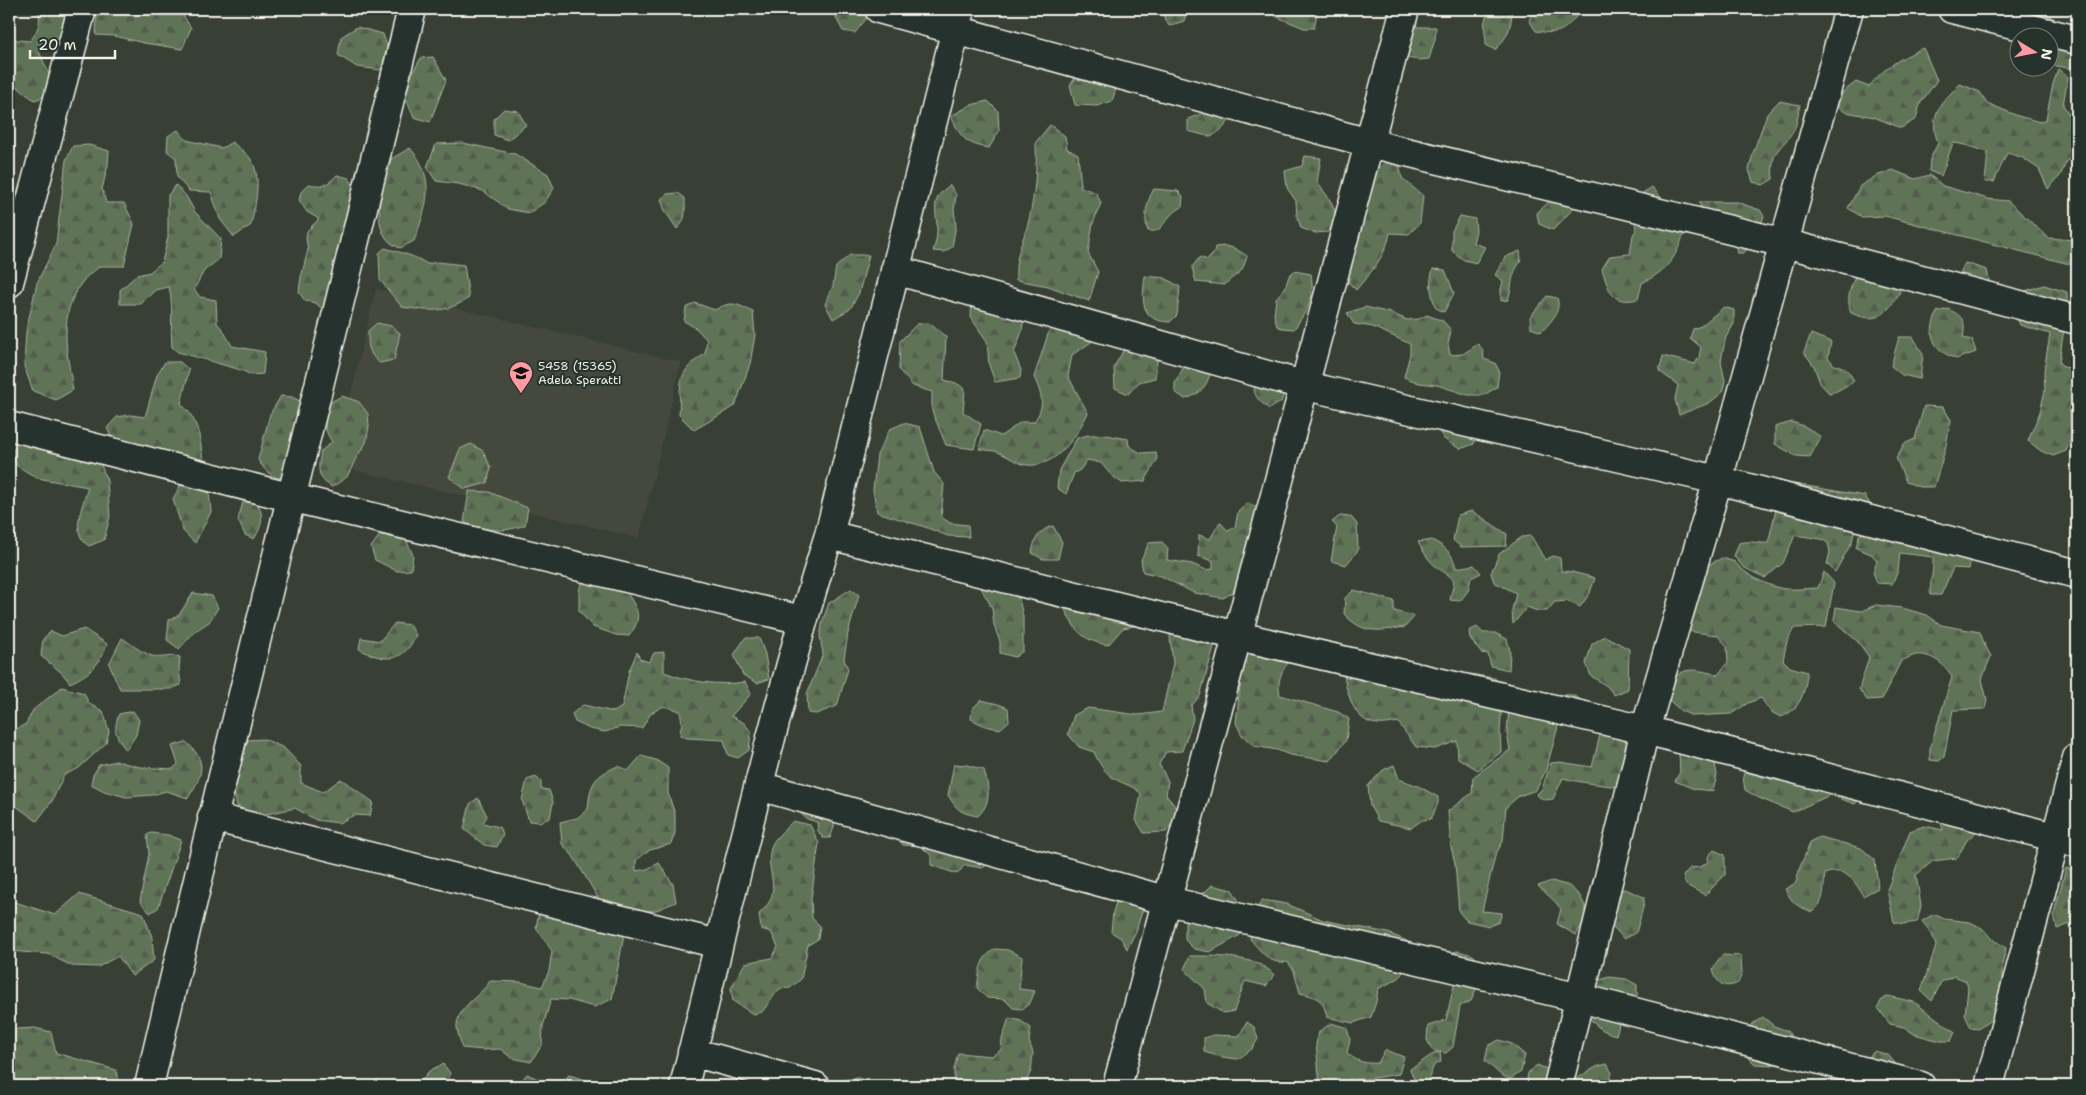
<svg xmlns="http://www.w3.org/2000/svg" width="2086" height="1095" font-family="'Shantell Sans',sans-serif">
	<style>
		.built { fill: #454a3d }
		.forest { fill: url(#forest-firs); stroke: #a9b29f }
		.lines { fill: none; stroke-linecap: round; stroke-linejoin: round }
		.minor-casing { stroke: #f4f1e8; stroke-width: 31 }
		.minor { stroke: #26332d; stroke-width: 28 }
		.labels { text-anchor: middle; dominant-baseline: central; stroke-width: 4; stroke-linejoin: round; paint-order: stroke }
		.poi-label { font-size: 12px; fill: #f4f1e8; stroke: #26332d; text-anchor: start }
	</style>
	<defs>
		<pattern id="forest-firs" width="22" height="20" patternUnits="userSpaceOnUse" patternTransform="scale(1.25)"><rect width="22" height="20" fill="#5e7356"/><path d="M5 1l3.5 6h-7zM16 11l3.5 6h-7z" fill="#525b4d"/></pattern>
	</defs>
	<rect width="100%" height="100%" fill="#384036"/>
	<filter id="ink" filterUnits="userSpaceOnUse"><feTurbulence type="fractalNoise" baseFrequency=".02" numOctaves="2"/><feDisplacementMap in="SourceGraphic" scale="10" xChannelSelector="R" yChannelSelector="G"/><feConvolveMatrix kernelMatrix="1 2 1 2 8 2 1 2 1" color-interpolation-filters="sRGB"/></filter>
	<g filter="url(#ink)">
		<path class="built" d="M376,289L681,362L639,538L334,465Z"/>
		<path class="forest" d="M37,9H74L66,44L50,39L37,47L50,76L48,95L35,100C5,82 9,72 9,39L30,41C37,33 43,19 37,9Z
			M97,9H179L191,28L182,49L144,43L114,36L96,35Z
			M839,9H870L869,15L855,33L843,31L836,18Z
			M1154,9H1187L1184,21L1169,26L1161,11Z
			M1316,9L1317,13L1314,28H1304L1275,16L1278,10Z
			M1494,9H1509L1512,12C1511,29 1507,38 1495,50L1486,45C1486,30 1479,18 1494,9Z
			M1536,9H1579L1580,12C1564,31 1561,35 1536,31L1529,20Z
			M2029,14L2050,16L2064,26L2077,30V65L2069,68L2049,65L2048,38L2025,27Z
			M357,27L383,34L387,47L382,70L357,67L338,55L341,37Z
			M1411,27H1436L1435,39L1429,59L1419,60L1407,58L1406,42Z
			M1923,48L1937,80L1920,104L1916,119L1901,128L1874,117L1845,112L1837,106L1843,92L1856,82L1869,87C1885,66 1900,59 1923,48Z
			M433,57L446,80L430,122L414,117L405,96L411,76L421,58Z
			M1084,67L1118,83L1112,101L1097,106L1075,105L1070,85Z
			M2058,69L2068,77L2063,105L2077,126V153L2067,161L2060,176L2048,189L2039,169L2021,157L2007,153L1994,182H1985L1988,152C1975,149 1966,144 1953,143L1941,176L1929,171L1930,159L1938,143C1928,114 1941,103 1960,84L1980,92L1987,103L2018,116L2040,122L2046,119L2053,84Z
			M988,101L998,111L999,131L989,148C965,144 961,138 951,116L971,105Z
			M1779,101L1800,105C1798,112 1798,122 1794,129C1782,151 1770,147 1773,179L1763,185L1753,182L1749,170L1753,153L1767,114Z
			M1217,108H1233C1229,125 1225,127 1211,137L1188,131V119Z
			M504,109L518,111L526,125L508,140L494,135V119Z
			M1050,125L1065,136L1067,149L1078,154L1081,187L1096,193L1101,203L1093,223L1088,253L1098,272L1089,301L1048,286L1016,280C1014,256 1023,243 1029,220C1035,193 1037,169 1036,142Z
			M178,130L186,140L222,148L232,142C237,147 246,152 250,158C263,176 255,206 251,225L234,237L220,219L211,192L189,191L177,177L176,158L167,151L168,136Z
			M463,143L515,154L548,174L554,188L545,202L529,213L508,209L483,191L459,184L436,181L427,167L436,144Z
			M89,145L109,151L108,165L102,189L106,203H124L134,224L124,266H100C95,271 87,275 83,281C57,314 67,352 73,390L56,400L33,391L24,366L26,331L37,283L56,244L66,160L73,146Z
			M410,148C437,178 427,207 414,241L400,248C366,236 382,184 391,159Z
			M1305,156L1321,158L1317,182C1329,199 1344,212 1328,232L1314,233L1301,228L1297,216L1296,201L1287,188L1285,171L1302,166Z
			M1385,162L1399,164L1402,178L1423,196L1420,223L1409,234L1390,233C1386,256 1371,272 1356,290L1346,280L1350,259L1358,241L1373,173Z
			M1893,170L1915,179L1930,175L1943,186L1988,199L2008,201L2048,238L2075,240L2077,237V266L1885,216L1862,217L1848,208L1860,186L1876,176Z
			M337,175L349,178L356,190L331,307L323,310L316,303L305,301L299,292L301,277L308,250L306,239L307,231L319,219L307,212L299,200L301,192L309,184C322,187 328,185 337,175Z
			M176,185L186,196L195,212L221,239L219,259L204,271L194,289L200,297L216,300L217,323L223,330L232,346L265,352L263,374L251,375L241,370L178,352L172,347C170,326 174,307 169,287L155,290L141,304H120V290L137,275L150,272L162,262L168,237V195Z
			M950,185L956,195L954,210L956,225L952,247L944,252L933,251C935,245 937,238 937,231C937,209 929,200 950,185Z
			M1652,187L1663,200L1684,233C1676,259 1666,271 1642,283L1638,299C1612,305 1609,292 1602,269L1610,256L1630,254L1633,235L1636,230L1632,200Z
			M1154,189L1178,191L1183,196L1182,207C1178,210 1172,213 1169,217C1162,225 1160,233 1148,231C1143,218 1147,200 1154,189Z
			M678,193L685,198C685,210 687,220 677,229L665,211L661,199L667,194Z
			M1578,197L1573,209L1553,230L1539,224L1537,213L1553,198Z
			M1699,202H1737L1760,210L1764,216L1753,245L1743,253H1737L1743,222L1703,212Z
			M1460,216L1475,219L1476,231L1473,243L1485,247L1476,263L1464,260L1452,251V231Z
			M1225,246L1234,248L1247,256C1242,277 1236,272 1225,285L1196,282L1192,267L1200,257L1207,260L1214,253L1215,247Z
			M385,248C401,253 414,255 427,264L438,262L464,265L469,298C445,314 429,311 402,307L380,280L379,253Z
			M1520,251L1521,261C1509,277 1514,282 1508,300L1501,301V289L1503,281L1495,275L1505,257Z
			M850,255H869L859,293L850,309L833,319L825,304L833,286L836,267Z
			M1965,263L1987,270L1989,281L1977,287L1959,283L1961,271Z
			M1433,269L1445,270L1454,293L1444,312L1436,308C1430,293 1429,283 1433,269Z
			M1294,271L1311,274C1315,300 1308,309 1294,329L1282,328L1277,326L1274,315L1276,298L1285,288L1289,276Z
			M1856,275H1891L1900,292C1886,314 1879,325 1851,313C1846,299 1850,288 1856,275Z
			M1145,276L1165,278L1180,287L1177,315L1170,322C1139,321 1142,299 1145,276Z
			M2044,285L2067,292V309L2059,362L2063,367L2077,369V398L2070,406L2071,438L2066,451L2053,456L2041,451L2028,441L2040,412L2045,390L2044,371L2050,334L2020,325L2015,314L2025,291Z
			M1547,296L1557,298C1562,311 1550,323 1541,332L1531,328L1530,317Z
			M972,298L1025,307L1022,331L1014,353L1021,370L1020,378L995,382L989,365L987,341L971,318Z
			M695,303L715,310C732,300 736,304 753,312L755,335L750,364L735,406L694,430L679,415C681,383 676,372 705,354L707,340L697,329L684,321L686,308Z
			M1365,307L1391,313L1407,320L1419,319L1427,315L1443,321L1451,330L1448,344L1450,355L1463,354L1478,344L1483,350L1484,359L1495,363L1499,371L1497,387L1484,395H1468L1437,385L1419,383L1404,377L1410,354V344L1373,327L1354,324L1347,313Z
			M1724,307L1734,310V324L1726,337L1723,350L1721,362L1725,381L1722,393L1709,403L1679,415L1675,399L1678,385L1659,371L1663,356L1695,364L1699,357L1701,347L1690,338L1693,329L1701,326Z
			M1948,309C1964,317 1966,321 1963,338L1972,340L1976,352L1956,359C1932,349 1927,336 1937,312Z
			M377,323L391,326L400,333L394,360L380,363C368,354 368,345 368,331Z
			M929,323L946,337L944,380L956,383L965,389L963,412L981,424L974,449L946,445L932,411V392L913,386L899,370L900,341L917,324Z
			M1050,328L1097,338L1072,355L1068,376L1088,413C1076,436 1057,468 1027,465C1016,463 1005,454 995,451C990,450 984,450 979,449L984,430L1001,436L1021,422H1034C1046,404 1042,396 1034,377Z
			M1811,334L1831,342L1828,357L1834,365C1845,366 1849,371 1854,381L1837,391L1829,393L1820,383L1814,366L1804,352Z
			M1899,337H1913L1923,354L1920,379L1902,375L1891,366Z
			M1126,338L1158,355L1155,378L1139,382L1128,394L1115,388L1114,367L1122,353Z
			M1214,361C1208,381 1206,393 1185,399L1175,392V383L1185,365Z
			M165,362H180L189,370L181,404C199,419 200,439 203,461L174,457L113,440L107,428L117,417L130,415L145,417L157,375Z
			M1256,376L1287,387L1281,402L1269,409C1256,398 1251,394 1256,376Z
			M281,396L292,397L305,404L288,478C273,480 266,472 258,460L270,414Z
			M342,396L359,402L368,414L369,426L366,443L356,458L347,477L332,487C316,478 318,468 321,451L332,442C322,426 324,421 329,403Z
			M1924,406L1943,407L1951,420L1945,450L1934,487H1920L1906,482L1896,458L1904,444L1915,439Z
			M1792,422L1806,427L1821,437L1810,457L1796,456L1775,444V427Z
			M904,423L920,427L934,472L944,484L941,517L950,523L968,525L969,537L948,536L925,527L877,512L873,490L877,455L890,429Z
			M1474,428V444L1460,449L1444,439L1438,430Z
			M1088,435H1106L1128,439L1129,446L1141,453L1156,452L1157,460L1145,481L1122,483L1111,475L1101,463L1087,460L1080,470L1074,473L1066,494L1057,488L1059,470L1077,438Z
			M24,440L98,457L107,481L110,516L104,540L89,546C69,533 83,506 88,487L37,478L16,465L12,451Z
			M471,444L483,451L491,468L487,483L465,489L449,477L460,449Z
			M182,482L209,492L211,512L195,543L183,531L173,499Z
			M1795,484L1865,496L1873,509L1855,527L1852,542L1835,572L1827,564L1830,552L1828,543L1821,539L1795,535L1783,563L1765,578L1743,567L1734,556L1739,543C1750,540 1758,544 1768,543L1782,485Z
			M469,491L489,492L528,508L525,525C502,533 487,531 464,522Z
			M255,498C264,514 264,523 254,539L245,535L238,520L243,502Z
			M1248,503L1262,510L1238,589L1223,598L1194,593L1161,576L1143,572L1141,560L1149,543L1162,542L1168,548L1167,560L1192,564L1206,570L1213,569V561L1198,556L1199,535L1210,539L1220,522L1228,531L1235,527L1238,512Z
			M1472,511L1507,534L1506,546L1461,547L1453,540L1458,515Z
			M1340,516L1351,517L1357,524L1358,550L1346,565L1331,561L1337,527L1332,522Z
			M1882,524L1968,530L1972,552L1969,569L1953,568L1941,595H1930C1930,582 1934,570 1933,557L1900,553L1898,571L1892,584L1877,583L1873,572L1877,560L1871,554L1856,548L1859,535Z
			M1053,526L1062,542L1058,559H1043L1032,553C1034,539 1039,530 1053,526Z
			M380,535H395L406,540L413,555L411,570L397,571L375,560L371,547Z
			M1531,536L1545,560L1553,556L1560,558L1561,571L1572,572L1595,578L1590,593L1580,607L1568,601L1555,602L1547,611H1537L1527,607L1513,624L1512,610L1516,593L1494,582L1491,573L1499,554L1522,537Z
			M1432,540C1445,547 1453,553 1456,568L1474,565L1481,573L1471,578L1468,591L1460,601L1450,600L1454,581C1449,574 1444,573 1438,568C1429,562 1423,551 1418,542Z
			M1722,558L1735,562C1743,574 1771,588 1786,589C1796,590 1808,588 1818,588L1824,572L1834,583L1826,627L1794,628L1787,641L1783,660L1790,667L1807,672C1806,691 1800,710 1781,717L1771,712L1761,698L1748,703L1731,714L1693,716L1681,711L1669,700L1667,688C1682,664 1694,669 1718,675L1728,662L1727,646L1717,635L1686,631L1706,566Z
			M583,578L624,588C636,608 645,615 629,636L616,635L593,627L579,611V591Z
			M1014,578L1023,616V651L1015,657L1000,653V642L994,625L992,608L979,584Z
			M851,589L859,595L848,633L844,659L848,669L837,706L816,714L808,713L807,694L823,654L820,636L823,620L829,603Z
			M1354,590L1394,601V611L1415,616L1405,627C1378,631 1364,635 1344,614L1345,598Z
			M193,593L212,596L218,608L209,622L195,631L179,649L167,640L169,620L179,615Z
			M1876,605L1902,608L1927,615L1941,625L1980,632L1985,646L1991,656L1982,679L1987,700L1985,709L1953,710L1944,757L1939,761L1930,760V748L1952,677C1946,665 1931,653 1916,655C1911,656 1906,659 1901,661L1882,699L1867,700L1859,689L1869,657L1858,642L1834,621L1836,607L1861,611Z
			M1064,607L1153,620L1141,628L1134,626L1123,628L1108,645C1083,641 1074,630 1064,607Z
			M1173,617L1217,636L1200,696L1191,706L1193,719L1182,751L1166,752L1159,764L1168,781L1166,795L1175,806L1176,819L1166,832L1144,833L1136,820L1141,794C1134,786 1126,785 1117,780C1105,774 1099,763 1094,752L1079,747L1068,734L1074,715L1088,708L1138,715L1162,712L1173,663L1170,637Z
			M395,623L410,625L416,635C403,664 385,662 359,649L361,638L380,641Z
			M1477,627L1483,633H1495L1507,639L1510,651L1509,670L1491,666L1488,654L1481,653L1470,638L1469,631Z
			M84,629L107,644C99,666 91,673 70,683L62,673L41,656L43,639L51,631L62,636Z
			M1268,632L1290,633L1316,640C1296,655 1274,667 1280,695L1338,712L1349,719L1346,740L1330,761L1290,755L1277,750L1254,746L1242,735L1236,723L1241,678L1247,656L1255,643Z
			M1605,636L1629,649L1628,689L1614,695L1607,686L1591,676L1586,663L1592,644Z
			M122,638C133,645 144,655 157,657C165,658 170,655 180,657L179,669L181,685L170,689H120L109,664Z
			M745,638H759L765,654L769,679L757,683L743,675L734,655Z
			M1373,651L1382,671L1456,682L1470,674L1494,678L1503,684L1500,732L1501,752L1478,770L1458,758L1457,741L1435,749L1416,747L1398,722C1392,723 1385,725 1378,724C1347,723 1345,675 1339,652Z
			M637,652L640,659L649,662L654,653L664,652V672C690,682 718,686 745,682L751,694L731,716L744,723L751,732L749,750L738,758L728,755L724,740L687,738L680,735L682,722L680,711L664,706L651,713L642,728L620,727L605,732L590,729L575,722L572,714L583,705L614,712L622,707L629,671Z
			M62,687L84,693L89,704L103,711L109,731L106,743L79,768L64,775L52,801L37,821L9,801V737L12,731L26,724L33,710Z
			M1510,693L1572,695L1587,703L1559,723L1546,770L1536,790L1519,796L1506,807L1503,841L1495,856L1482,911L1502,913L1499,922L1489,926L1467,921L1459,912L1455,863L1451,847L1448,811L1472,793L1473,777L1510,750L1507,733Z
			M981,700L998,704L1008,708L1009,721L1000,729L985,726L971,719L972,709Z
			M133,711L139,720L136,735L126,750C115,735 113,731 119,714Z
			M1593,711L1638,726L1617,787C1599,784 1581,783 1563,778L1553,799L1545,800L1536,795L1542,789L1551,763L1560,762L1592,767L1600,735L1593,730H1582Z
			M1678,734L1713,753L1717,775L1713,791L1694,789L1675,781L1680,772Z
			M264,739L284,748L301,766V783L323,792L341,779L373,802L370,816L354,815L339,823L316,820L295,808L257,816L237,806L233,788L248,740Z
			M186,742C208,761 203,775 188,798L166,791L152,795L126,797L104,791L91,784L93,775L99,765L116,761L140,767L173,769L178,764L172,746Z
			M641,756L656,760L668,768V793L675,814V833L671,844L650,850L636,860V871L647,869L659,863L673,884L676,902L654,911L620,910L603,906L573,856L562,844L560,822L577,818L588,809C590,783 594,776 618,766L628,771Z
			M1746,763L1863,794L1855,804L1830,795L1793,812L1759,798L1745,790L1743,777Z
			M954,764L967,765L984,770C989,788 992,802 978,816C960,813 957,810 948,795Z
			M1394,765L1399,779L1418,786L1438,797V803L1431,819L1422,820L1411,828L1378,821L1370,806L1368,786L1383,770Z
			M536,777L541,782V789L549,790L553,802L550,818L539,822L529,821L522,800L527,780Z
			M478,798L487,816L483,823L499,827L503,834L497,847L484,845L464,829L470,804Z
			M802,798L834,819V827L830,838H823L818,831L817,822L807,819L799,812Z
			M1939,815L1978,830L1967,840L1957,858L1933,861L1916,875L1921,906L1917,922L1903,924L1894,922L1887,890L1910,831L1924,826L1943,830Z
			M793,821L810,825L819,843L811,899L812,918L820,926L818,939L808,945L801,979L790,988L779,989L762,1012L753,1014L733,1001L731,988L745,963L772,958L778,947L771,932L761,929L759,914C787,890 762,871 772,845C775,837 787,828 793,821Z
			M151,833L168,835L181,840L158,908L150,913L140,901L149,854L147,835Z
			M897,837L995,860L982,868L965,865L957,874L931,865V855L920,846L903,845Z
			M1820,837L1861,848L1875,860L1878,888L1863,896C1855,880 1844,866 1825,874C1823,889 1826,902 1812,912C1796,906 1793,904 1785,889L1796,883L1800,867L1811,841Z
			M1714,850L1725,855V875L1705,895L1686,885L1683,876L1690,868L1700,867L1707,863L1709,855Z
			M2066,868L2077,871V911L2073,923L2057,929L2054,913Z
			M1552,881L1569,886L1580,896L1585,906V920L1576,935L1557,924L1561,909C1555,900 1546,894 1538,886Z
			M1212,885L1232,890C1244,908 1246,915 1240,935L1210,952L1194,949L1185,940V919L1197,900Z
			M1625,889L1644,897V904L1636,933L1624,939L1609,922L1615,891Z
			M79,894L143,913L152,937L154,960L132,976L118,956L98,967L72,966L48,954L9,951V900L55,915Z
			M1118,896L1144,905L1136,931L1127,949L1121,938L1111,932L1113,912Z
			M1262,900L1287,904L1323,920L1388,933L1407,941L1414,955L1399,978L1378,989L1376,1002L1371,1017L1353,1023L1327,1017C1323,999 1318,997 1300,993L1294,971L1288,962C1269,965 1262,952 1250,939L1253,915Z
			M539,912L624,935L612,999L594,1007L569,1000L551,999L543,1026L542,1045L531,1062L512,1058L500,1049L483,1050L462,1048C461,1042 458,1035 457,1028C456,1007 479,998 490,981L520,982L542,987L549,971L552,951L536,927Z
			M1934,914L1944,919L1970,922L1982,928L1991,938L2006,948L2002,965V992L1992,1019L1978,1029L1971,1028L1965,1015L1968,988L1966,981L1954,976L1941,982L1932,1001L1921,991L1936,946L1932,934L1922,921Z
			M995,949L1008,950L1022,957L1019,989L1035,991L1030,1003L1022,1009L1013,1008L1004,999L987,998L977,988C980,970 979,959 995,949Z
			M1458,951L1473,955L1485,968L1471,1001L1460,1006L1453,1047L1446,1053L1440,1052L1441,1062L1434,1065L1426,1085L1416,1084L1410,1069C1421,1064 1428,1055 1439,1052L1432,1050L1427,1040L1428,1026L1446,1020L1456,976L1444,954Z
			M1722,955L1741,956L1742,973L1738,983C1724,990 1716,983 1713,969Z
			M1190,956C1214,956 1258,955 1274,975L1266,986L1245,981L1234,1011L1223,1013L1207,1003L1205,989L1184,969Z
			M1609,977L1626,979L1637,985V996L1626,1001L1616,1035C1600,1031 1593,1024 1584,1010L1588,984Z
			M1888,996L1914,1002L1955,1032L1951,1041H1940L1914,1034L1904,1027L1890,1024L1878,1008L1881,1001Z
			M1763,1017L1774,1026L1788,1031L1792,1039L1784,1057L1773,1065L1755,1064L1744,1053L1748,1027Z
			M1009,1018L1021,1021L1031,1028L1029,1041L1033,1053L1031,1072L1026,1081L1020,1086H954V1069L958,1053L992,1056L1001,1050L1002,1039Z
			M1247,1022L1254,1027L1258,1039L1252,1049L1238,1059L1222,1057L1204,1052V1038L1213,1035L1239,1036Z
			M1331,1023L1347,1028L1350,1040L1347,1053C1357,1062 1366,1064 1378,1063L1385,1050L1404,1057L1399,1074L1366,1079H1349L1346,1086H1320L1316,1044L1319,1032Z
			M35,1028L51,1032L56,1053L116,1070L120,1086H9V1035L17,1029Z
			M1499,1040L1512,1044L1525,1055L1521,1072L1510,1079L1501,1075L1485,1061L1488,1046Z
			M1875,1051L1888,1055L1900,1069L1908,1086H1863L1859,1065Z
			M443,1064L450,1073L449,1086H418L429,1071Z
			M1607,1064L1612,1073L1607,1086H1572L1573,1081L1596,1067Z
			M1537,1065L1547,1069V1086H1526L1528,1073Z
			M527,1074L544,1082L560,1084L569,1075L605,1086H517Z
			M858,1078L869,1082V1086H841L843,1080Z"/>
		<g class="lines">
			<g class="minor-casing">
				<path id="minor" d="M879,9L1369,143L1784,243L2077,320
					M1952,9L2077,40
					M895,270L1306,386L1718,480L2077,574
					M9,283L82,9
					M9,426L293,498L802,620
					M829,535L1238,636L1645,730L2077,843
					M759,786L1168,901L1580,998L1921,1086
					M212,817L718,944
					M692,1052L815,1086
					M149,1086C233,726 324,368 412,9
					M684,1086C730,902 772,717 829,535L961,9
					M1117,1086L1405,9
					M1558,1086L1645,730L1718,480L1849,9
					M1989,1086L2077,758"/>
			</g>
			<use href="#minor" class="minor"/>
		</g>
	</g>
	<defs>
		<g id="school-pin" transform="scale(1.25)"><path d="M0 17L-7.5 6A9.5 9.5 0 1 1 7.5 6Z" fill="#ff9aa2" stroke="#26332d"/><path d="M0-5L7-2L0 1L-7-2ZM-4 1L0 2.5L4 1V4Q0 6-4 4Z" fill="#111"/></g>
	</defs>
	<g fill-rule="evenodd">
		<use href="#school-pin" x="521" y="373"/>
	</g>
	<g class="labels">
		<g class="poi-label">
			<text x="538" y="366">5458 (15365)<tspan x="538" dy="14">Adela Speratti</tspan></text>
		</g>
	</g>
	<rect width="2086" height="1095" fill="none" stroke="#26332d" stroke-width="30"/>
	<rect x="15" y="15" width="2056" height="1065" fill="none" stroke="#f4f1e8" stroke-width="2" filter="url(#ink)"/>
	<g transform="translate(2034 52) rotate(100)"><circle r="24" fill="#26332d" stroke="#787f78"/>
	<path d="M0-4L9 19L0 12L-9 19Z" fill="#ff9aa2"/>
	<text y="-8" font-size="14" font-weight="bold" text-anchor="middle" fill="#f4f1e8">N</text>
	</g>
	<path d="M30 50v8h85v-8" fill="none" stroke="#f4f1e8" stroke-width="2.5"/>
	<text x="38" y="50" font-size="15" fill="#f4f1e8" stroke="#26332d" stroke-width="4" paint-order="stroke">20 m</text>
</svg>
